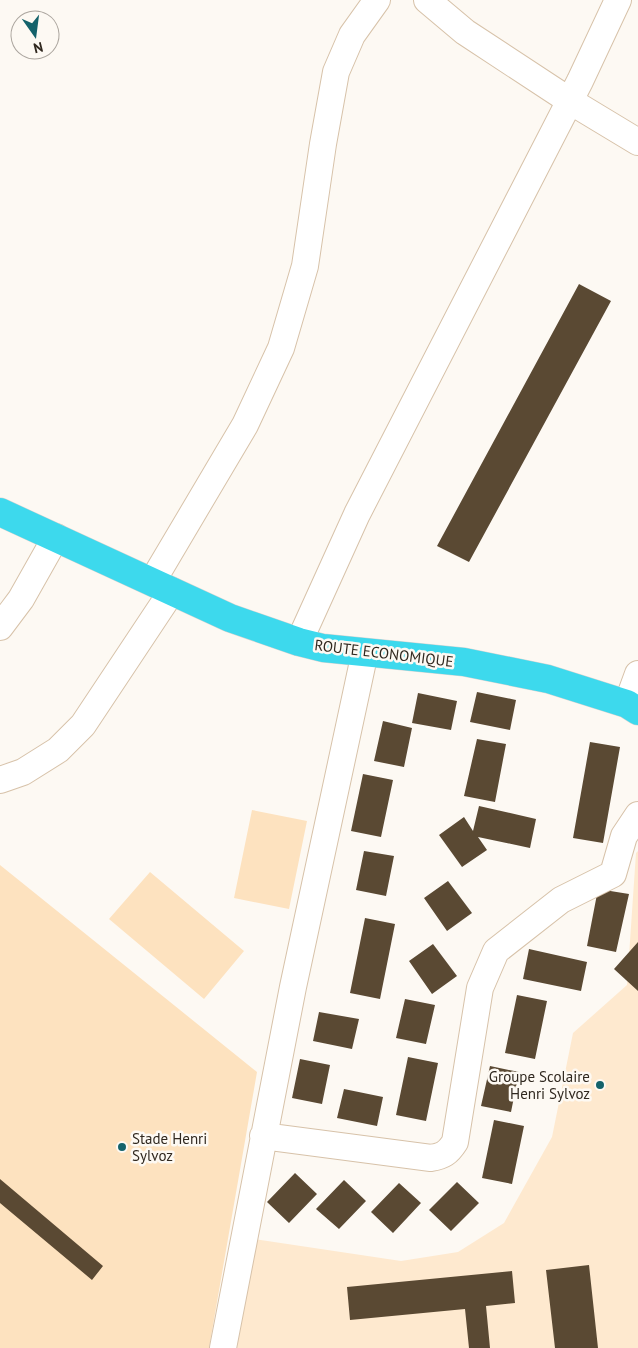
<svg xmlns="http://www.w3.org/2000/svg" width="638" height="1348" font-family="'PT Sans',sans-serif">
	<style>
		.built { fill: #fee9cf }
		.green { fill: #fde2bf }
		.building { fill: #5a4933 }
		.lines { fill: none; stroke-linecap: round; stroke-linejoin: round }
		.minor-casing { stroke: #d7c2a9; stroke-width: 28 }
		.highway-casing { stroke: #d6d4d2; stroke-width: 29 }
		.minor { stroke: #fff; stroke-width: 26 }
		.highway { stroke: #3dd9ed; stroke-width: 28 }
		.poi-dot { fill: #14626b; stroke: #fdf9f3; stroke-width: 2 }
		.labels { text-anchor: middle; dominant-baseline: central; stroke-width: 5; stroke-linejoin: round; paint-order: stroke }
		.street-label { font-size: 15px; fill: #30281f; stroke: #fdf9f3 }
		.poi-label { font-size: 15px; fill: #30281f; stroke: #fdf9f3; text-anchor: end }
	</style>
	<rect width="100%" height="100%" fill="#fdf9f3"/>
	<path class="built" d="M638,851V1348H237L254,1239L401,1261L458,1252L504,1223L552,1137L573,1033L627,985L636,853Z"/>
	<path class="green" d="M252,810L307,821L289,909L234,898Z
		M0,865L257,1072L209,1348H0Z
		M150,872L244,951L204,999L109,919Z"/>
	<path class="building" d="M579,284L611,301L469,562L437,546Z
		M477,692L516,700L510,730L470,722Z
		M418,693L457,701L451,730L412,723Z
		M383,721L412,728L404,767L374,761Z
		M477,739L506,744L495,802L464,796Z
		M590,742L620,747L603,843L573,838Z
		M363,774L393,780L381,837L351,831Z
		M479,806L536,819L530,848L478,837L487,850L462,867L439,835L464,817L473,831Z
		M364,851L394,856L386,896L356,890Z
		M448,881L472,913L447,931L424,898Z
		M598,889L629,894L616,952L587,946Z
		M365,918L395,924L380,999L350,993Z
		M638,942V991L614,969Z
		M433,944L457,976L432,994L409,961Z
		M529,949L587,962L581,991L523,979Z
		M517,995L547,1001L535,1059L505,1053Z
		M405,999L435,1005L426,1044L396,1038Z
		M319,1012L359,1019L352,1049L313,1041Z
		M408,1057L438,1063L426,1121L396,1115Z
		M300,1059L330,1065L322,1104L292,1098Z
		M490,1066L519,1072L511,1112L481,1106Z
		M344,1089L383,1097L377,1126L337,1118Z
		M494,1120L524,1126L512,1184L482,1178Z
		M295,1173L317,1194L289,1223L267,1202Z
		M0,1179L103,1266L92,1280L0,1203Z
		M344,1180L366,1201L339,1229L316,1209Z
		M457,1182L479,1203L451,1231L429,1210Z
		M399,1183L421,1203L393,1233L371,1212Z
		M589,1265L598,1348H555L546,1270Z
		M512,1271L515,1303L486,1306L490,1348H469L465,1309L350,1320L347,1287Z"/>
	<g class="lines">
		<g class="minor-casing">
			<path id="minor" d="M427,0L465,32L570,101L638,142
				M152,582L245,425L281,348L305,266L323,144L336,72L352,35L377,0
				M0,627L21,599L56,537
				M299,642L357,514L580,81L618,0
				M627,704L638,674
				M0,780L23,772L58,750L83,725L172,591
				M263,1136L431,1158C443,1156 448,1153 455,1142L480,988L496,951L561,900L613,874L624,836L638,815
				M223,1348L293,987L365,652"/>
		</g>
		<g class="highway-casing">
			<path id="highway" d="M0,512L230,618L299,642L323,648L464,662L548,679L627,704L638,711"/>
		</g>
		<use href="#minor" class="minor"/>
		<use href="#highway" class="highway"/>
	</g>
	<g class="poi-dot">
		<circle cx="600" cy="1085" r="5"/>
		<circle cx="122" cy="1147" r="5"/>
	</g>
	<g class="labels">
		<g class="street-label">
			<text transform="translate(384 653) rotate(7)">ROUTE ECONOMIQUE</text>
		</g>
		<g class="poi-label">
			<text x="590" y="1076">Groupe Scolaire<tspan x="590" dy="17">Henri Sylvoz</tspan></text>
			<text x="132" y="1138" text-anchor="start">Stade Henri<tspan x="132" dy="17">Sylvoz</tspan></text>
		</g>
	</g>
	<g transform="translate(35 35) rotate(166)"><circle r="24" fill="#fdf9f3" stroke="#aba59e"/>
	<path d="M0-4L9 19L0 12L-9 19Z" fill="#14626b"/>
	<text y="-8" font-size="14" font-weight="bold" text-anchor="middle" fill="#30281f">N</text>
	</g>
</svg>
